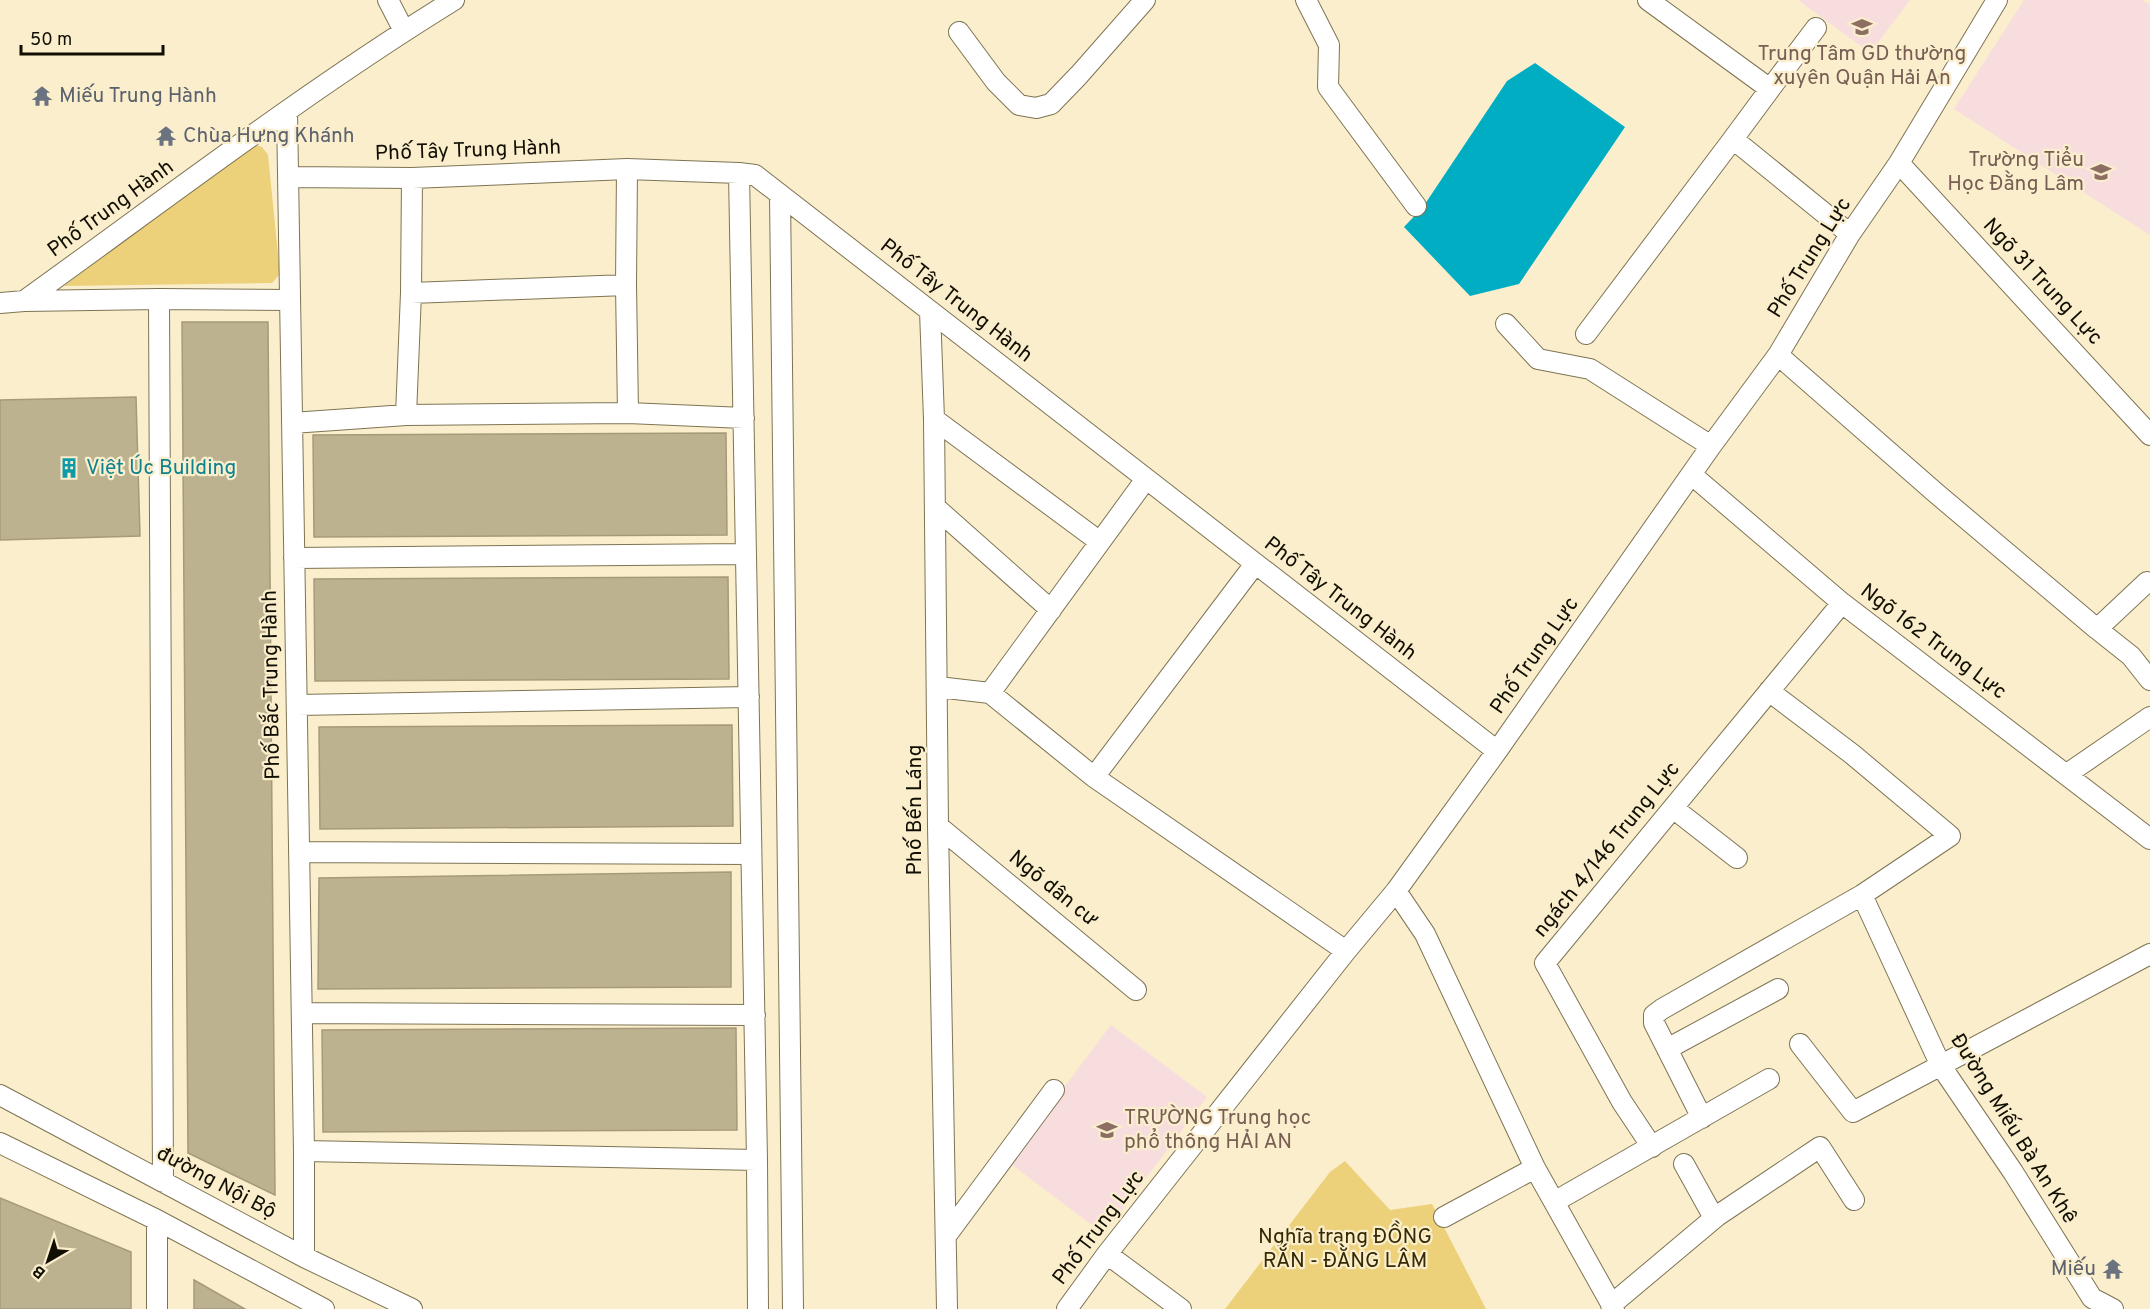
<svg xmlns="http://www.w3.org/2000/svg" width="2150" height="1309" font-family="Overpass,sans-serif">
	<style>
		.education { fill: #f8ddde }
		.green { fill: #ecd07a }
		.water { fill: #00adc3 }
		.building { fill: #bcb290; stroke: #a59a7a; stroke-width: 1.5 }
		.lines { fill: none; stroke-linecap: round; stroke-linejoin: round }
		.minor-casing { stroke: #7e7454; stroke-width: 22 }
		.minor { stroke: #fff; stroke-width: 20 }
		.labels { text-anchor: middle; dominant-baseline: central; stroke-width: 4.5; stroke-linejoin: round; paint-order: stroke }
		.education-label { font-size: 21px; fill: #785e54; stroke: #faeecc }
		.worship-label { font-size: 21px; fill: #5b616d; stroke: #faeecc; text-anchor: start }
		.street-label { font-size: 21px; fill: #110e03; stroke: #faeecc }
		.culture-label { font-size: 21px; fill: #0d838f; stroke: #faeecc; text-anchor: start }
		.park-label { font-size: 21px; fill: #352a00; stroke: #faeecc }
	</style>
	<rect width="100%" height="100%" fill="#faeecc"/>
	<path class="education" d="M1798,0H1910L1870,53Z
		M2024,0H2142L2150,5V235L1954,109Z
		M1111,1025L1207,1097L1104,1234L1008,1162Z"/>
	<path class="green" d="M254,144L262,147L268,155L280,274L272,283L64,286Z
		M1345,1161L1390,1210L1432,1204L1486,1309H1225L1330,1172Z"/>
	<path class="water" d="M1535,63L1625,127L1519,284L1470,296L1404,227L1423,207L1507,81Z"/>
	<path class="building" d="M182,322H268L275,1195L188,1153Z
		M136,397L140,536L0,540V400Z
		M726,433L727,535L314,537L313,435Z
		M728,577L729,679L315,681L314,579Z
		M732,725L733,826L320,829L319,727Z
		M731,872V987L318,989L319,878Z
		M736,1028L737,1130L323,1132L322,1030Z
		M0,1198L131,1252V1309H0Z
		M194,1280L245,1309H194Z"/>
	<g class="lines">
		<g class="minor-casing">
			<path id="minor" d="M388,0L404,31
				M1306,0L1329,45L1328,87L1416,206
				M1648,0L1770,89L1733,139
				M959,32L996,82L1019,105L1036,108L1051,104L1079,75L1145,0
				M1770,89L1816,28
				M287,112L304,1151V1257
				M1899,163L2150,435
				M627,169L626,285L628,413
				M739,173L757,1160L758,1309
				M288,177L412,178L627,169L739,173L755,175L1497,751
				M780,195L793,1309
				M411,293L626,285
				M159,299L163,1182
				M24,301L159,299L290,300
				M0,303L24,301C166,199 305,92 454,0
				M930,311L934,419L938,826L947,1309
				M1506,324L1538,359L1590,369L1711,446
				M1586,334L1733,139L1850,234
				M1778,355L1937,494L2097,629L2147,582
				M406,415L411,293L412,178
				M934,419L1100,542
				M292,423L406,415L628,413L744,418
				M1692,475L1842,603L2150,839
				M935,507L1051,610
				M294,558L746,554
				M2097,629L2131,656L2150,680
				M938,687L990,693L1094,777L1255,564
				M990,693L1146,479
				M297,705L749,697
				M2067,774L2150,717
				M1094,777L1346,951
				M1673,808L1737,858
				M938,826L1136,990
				M299,852L751,854
				M1396,891L1425,934L1535,1168L1614,1309
				M1862,895L1941,1066L2013,1172L2092,1298L2113,1309
				M302,1013L755,1015
				M1800,1044L1853,1112L2150,954
				M1667,1049L1778,989
				M0,1095L304,1257L412,1309
				M1702,1118L1654,1023V1015L1662,1009L1862,895L1950,836L1852,754L1769,691
				M0,1143L157,1220L324,1309
				M1652,1147L1622,1102L1545,963L1842,603
				M304,1151L757,1160
				M1684,1164L1714,1218
				M1554,1202L1769,1079
				M1444,1217L1535,1168
				M157,1220V1309
				M946,1236L1054,1090
				M1107,1254L1181,1309
				M1611,1305L1717,1216L1820,1147L1854,1200
				M1067,1309L1107,1254L1346,951L1396,891L1497,751L1711,446L1778,355L1850,234L1899,163L1997,0"/>
		</g>
		<use href="#minor" class="minor"/>
	</g>
	<defs>
		<g id="school-bare" transform="scale(1.62)"><path d="M0-5L7-2L0 1L-7-2ZM-4 1L0 2.5L4 1V4Q0 6-4 4Z" fill="#8d6e63" stroke="#faeecc" stroke-width="2.5" paint-order="stroke"/></g>
		<g id="temple-bare" transform="scale(1.62)"><path d="M0-6L5-2H3V0L6.5 2.5H4V6H1.5V3h-3V6H-4V2.5H-6.5L-3 0V-2H-5Z" fill="#6b7280" stroke="#faeecc" stroke-width="2.5" paint-order="stroke"/></g>
		<g id="building-bare" transform="scale(1.62)"><path d="M-4-6H4V6H1V3H-1V6H-4ZM-2.5-4.3h1.7v1.8h-1.7ZM.8-4.3h1.7v1.8H.8ZM-2.5-1h1.7V.8h-1.7ZM.8-1h1.7V.8H.8Z" fill="#0f9aa8" stroke="#faeecc" stroke-width="2.5" paint-order="stroke"/></g>
	</defs>
	<g fill-rule="evenodd">
		<use href="#school-bare" x="1862" y="27"/>
		<use href="#temple-bare" x="42" y="96"/>
		<use href="#temple-bare" x="166" y="136"/>
		<use href="#school-bare" x="2101" y="172"/>
		<use href="#building-bare" x="69" y="468"/>
		<use href="#school-bare" x="1107" y="1130"/>
		<use href="#temple-bare" x="2113" y="1269"/>
	</g>
	<g class="labels">
		<g class="education-label">
			<text x="1862" y="54">Trung Tâm GD thường<tspan x="1862" dy="24">xuyên Quận Hải An</tspan></text>
			<text x="2084" y="160" text-anchor="end">Trường Tiểu<tspan x="2084" dy="24">Học Đằng Lâm</tspan></text>
			<text x="1124" y="1118" text-anchor="start">TRƯỜNG Trung học<tspan x="1124" dy="24">phổ thông HẢI AN</tspan></text>
		</g>
		<g class="worship-label">
			<text x="59" y="96">Miếu Trung Hành</text>
			<text x="183" y="136">Chùa Hưng Khánh</text>
			<text x="2096" y="1269" text-anchor="end">Miếu</text>
		</g>
		<g class="street-label">
			<text transform="translate(468 151) rotate(-2)">Phố Tây Trung Hành</text>
			<text transform="translate(111 209) rotate(-36)">Phố Trung Hành</text>
			<text transform="translate(1810 258) rotate(-58)">Phố Trung Lực</text>
			<text transform="translate(2042 282) rotate(47)">Ngõ 31 Trung Lực</text>
			<text transform="translate(956 301) rotate(38)">Phố Tây Trung Hành</text>
			<text transform="translate(1340 599) rotate(38)">Phố Tây Trung Hành</text>
			<text transform="translate(1933 642) rotate(37)">Ngõ 162 Trung Lực</text>
			<text transform="translate(1535 656) rotate(-55)">Phố Trung Lực</text>
			<text transform="translate(272 685) rotate(-91)">Phố Bắc Trung Hành</text>
			<text transform="translate(915 810) rotate(-90)">Phố Bến Láng</text>
			<text transform="translate(1607 850) rotate(-51)">ngách 4/146 Trung Lực</text>
			<text transform="translate(1053 889) rotate(39)">Ngõ dân cư</text>
			<text transform="translate(2013 1129) rotate(58)">Đường Miếu Bà An Khê</text>
			<text transform="translate(216 1183) rotate(28)">đường Nội Bộ</text>
			<text transform="translate(1099 1228) rotate(-53)">Phố Trung Lực</text>
		</g>
		<g class="culture-label">
			<text x="86" y="468">Việt Úc Building</text>
		</g>
		<g class="park-label">
			<text x="1345" y="1237">Nghĩa trang ĐỒNG<tspan x="1345" dy="24">RẮN - ĐẰNG LÂM</tspan></text>
		</g>
	</g>
	<g transform="translate(48 1261) rotate(219)" stroke="#faeecc" stroke-width="4.5" paint-order="stroke">
	<path d="M0-4.5L10 22L0 15L-10 22Z" fill="#110e03"/>
	<text y="-9" font-size="16" font-weight="bold" text-anchor="middle" fill="#110e03">B</text>
	</g>
	<path d="M21 45v9h142v-9" fill="none" stroke="#110e03" stroke-width="3"/>
	<text x="30" y="45" font-size="18" fill="#110e03" stroke="#faeecc" stroke-width="4.5" paint-order="stroke">50 m</text>
</svg>
